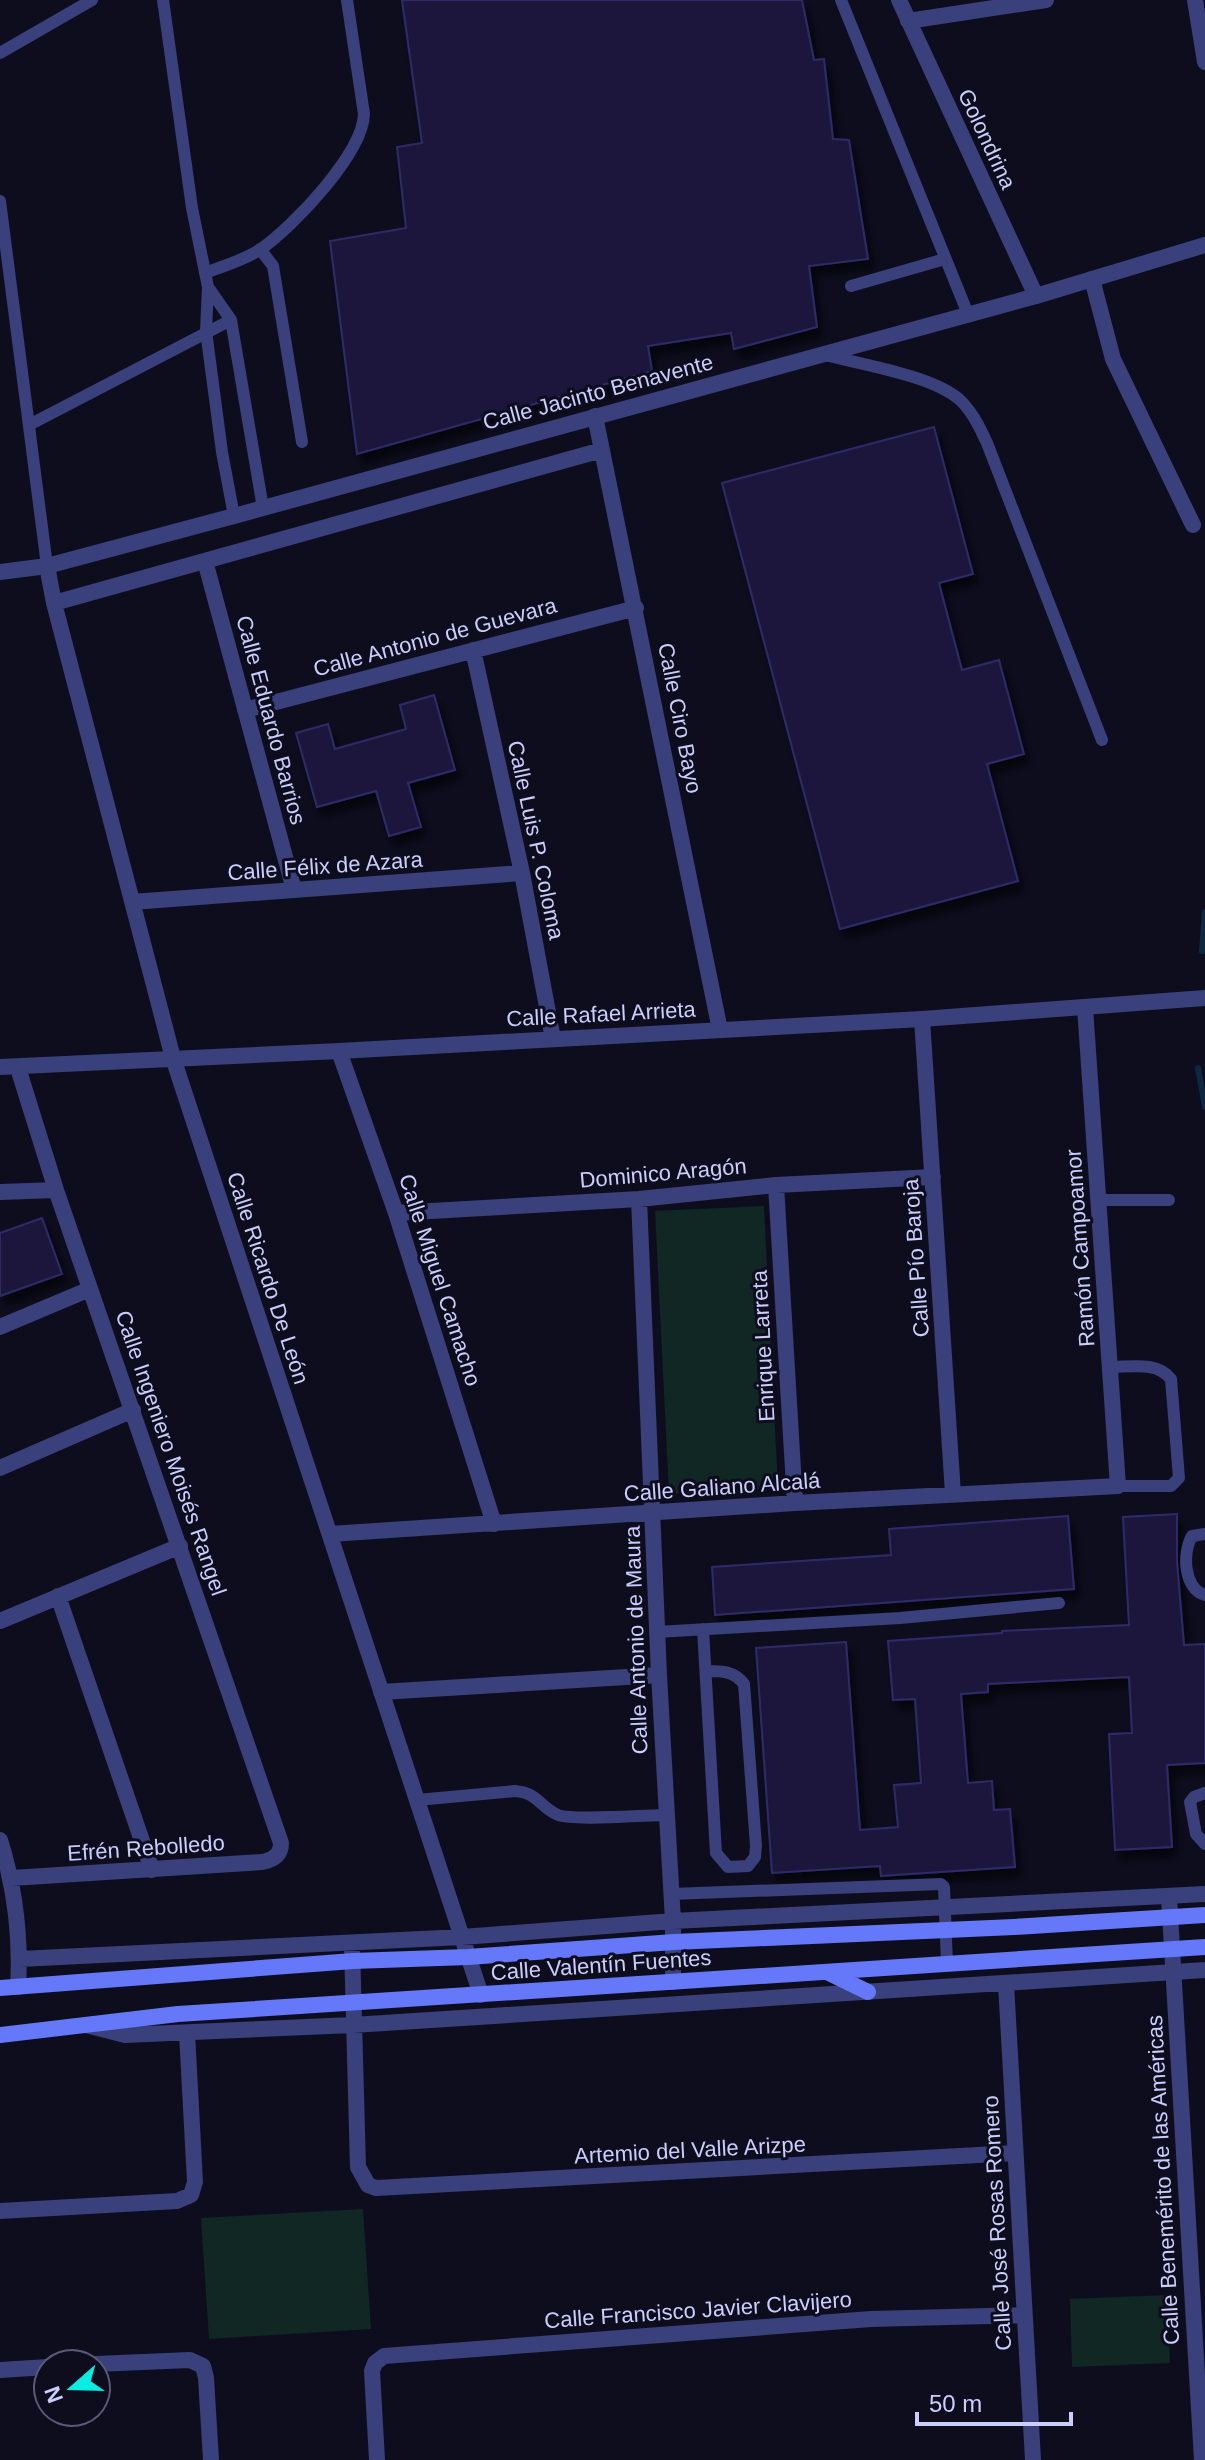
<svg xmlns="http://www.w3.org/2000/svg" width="1205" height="2460" font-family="Arial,sans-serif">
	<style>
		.green { fill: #102723 }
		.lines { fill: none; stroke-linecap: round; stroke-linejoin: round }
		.stream { stroke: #0d2941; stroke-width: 6 }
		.building { fill: #1b193e; stroke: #2f2c69; stroke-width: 2; filter: url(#shadow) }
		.service { stroke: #39407b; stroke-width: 12 }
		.minor { stroke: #39407b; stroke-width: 16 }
		.tertiary { stroke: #39407b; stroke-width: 16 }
		.secondary { stroke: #6678fa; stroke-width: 16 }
		.labels { text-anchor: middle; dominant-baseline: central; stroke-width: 6; stroke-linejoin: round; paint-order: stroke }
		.street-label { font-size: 22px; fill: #cbcdfd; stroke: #0d0d1e }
	</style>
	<defs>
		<filter id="shadow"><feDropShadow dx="5" dy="9" stdDeviation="4" flood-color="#0009"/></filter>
	</defs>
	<rect width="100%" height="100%" fill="#0d0d1e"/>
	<path class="green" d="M764,1206L778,1488L669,1494L655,1211Z
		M363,2209L371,2329L209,2339L201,2218Z
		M1167,2295L1170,2363L1072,2367L1070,2299Z"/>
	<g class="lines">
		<path class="stream" d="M1202,951L1205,912
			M1198,1068L1205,1107"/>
	</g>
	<path class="building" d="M402,0H802L814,60L824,59L833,139L849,140L868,259L809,266L817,327L734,349L731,333L648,346L652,371L357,454L330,241L406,228L397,147L422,143Z
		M934,427L973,574L939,583L962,670L999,660L1024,754L987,764L1018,881L840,929L722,483Z
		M434,695L455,770L408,783L421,827L389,836L376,791L317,807L296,733L328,724L335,749L406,729L400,705Z
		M42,1218L62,1274L0,1296V1233Z
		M1177,1514V1562L1184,1645L1205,1644V1763L1167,1765L1172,1847L1115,1850L1109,1734L1132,1733L1129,1677L988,1684V1692L961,1694L968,1783L992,1781L994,1810L1010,1809L1015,1867L881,1876L880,1866L772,1873L756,1648L846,1642L860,1830L898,1827L894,1785L921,1783L915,1699L893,1700L888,1641L1002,1633V1631L1129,1625L1123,1517Z
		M1068,1516L1074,1589L715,1615L712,1567L891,1555L889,1529Z"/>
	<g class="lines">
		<path class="service" d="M163,0L192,208L208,287L206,331L222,452L234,516
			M841,0L968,314
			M0,53L92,0
			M0,201L47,566
			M260,249L273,266L302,442
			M205,273C223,266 245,260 261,249C294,226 363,153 364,114L347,0
			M851,286L945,259
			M208,287L231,320L263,508
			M825,355C860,364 935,376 961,401C973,413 980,428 987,443L1102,740
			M29,425L231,320
			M1098,1200H1169
			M1110,1367C1131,1367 1157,1361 1171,1379L1179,1478L1171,1486H1118
			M1205,1534L1192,1536C1182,1554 1184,1589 1205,1595
			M703,1629L716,1853L728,1867L748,1866L755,1857L756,1846L744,1684C734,1671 722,1671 706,1671
			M657,1632L900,1618L1059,1603
			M1205,1793L1194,1797L1190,1802L1196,1834L1205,1844
			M417,1800L515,1791C539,1793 539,1807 558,1815C574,1821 644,1815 666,1815
			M671,1894L941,1884L944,1887L947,1964"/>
		<path class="minor" d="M899,0L1036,296
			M1195,0L1205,62
			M908,21L1046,0
			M1092,279L1113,359L1193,525
			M595,416L720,1030
			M205,561L294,890
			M47,566L54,603L173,1058L481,1995
			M54,603L602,450
			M473,650L522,873L553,1039
			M245,710L636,608
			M132,902L522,873
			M922,1019L953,1494
			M339,1051L396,1213L494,1524
			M776,1185L795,1503
			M0,1192L56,1190
			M639,1199L659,1675L673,1921V1982
			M396,1213L639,1199L776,1185L933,1177
			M0,1327L90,1289
			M0,1468L133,1410
			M330,1534L795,1503L1118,1486L1085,1007
			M58,1596L152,1870
			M0,1621L180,1546
			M381,1692L659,1675
			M0,1840C15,1888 21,1937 18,1987
			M12,1878L262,1862C273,1860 281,1855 281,1843L56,1190L18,1068
			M352,1947L358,2167L368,2185L376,2188L1015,2153
			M20,1959L462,1937L673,1921L1205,1894
			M1006,1984L1033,2460
			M86,2025L125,2035L353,2025L1205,1970
			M0,2211L177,2201L191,2195L195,2182L187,2033
			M96,2364L190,2360L203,2366L206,2378L211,2460
			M0,2370L48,2367
			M377,2460L372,2371L375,2363L384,2356L871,2319L1024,2315"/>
		<path class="tertiary" d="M0,572L47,566L234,516L1036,296L1205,245
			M0,1067L339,1051L922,1019L1205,998
			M1169,1897L1202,2460"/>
		<path class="secondary" d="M827,1972L868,1992
			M0,1988L353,1961L468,1957L674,1942L1014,1927L1205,1915
			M0,2035L178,2014L1205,1947"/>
	</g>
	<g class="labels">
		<g class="street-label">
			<text transform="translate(987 139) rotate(65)">Golondrina</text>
			<text transform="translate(598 392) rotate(-15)">Calle Jacinto Benavente</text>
			<text transform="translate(435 637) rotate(-15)">Calle Antonio de Guevara</text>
			<text transform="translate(680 718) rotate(79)">Calle Ciro Bayo</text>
			<text transform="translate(271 720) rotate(75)">Calle Eduardo Barrios</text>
			<text transform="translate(536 840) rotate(78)">Calle Luis P. Coloma</text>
			<text transform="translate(325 866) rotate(-4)">Calle Félix de Azara</text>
			<text transform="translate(601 1014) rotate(-3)">Calle Rafael Arrieta</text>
			<text transform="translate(663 1173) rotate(-5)">Dominico Aragón</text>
			<text transform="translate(1080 1248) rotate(-94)">Ramón Campoamor</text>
			<text transform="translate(916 1258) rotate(-94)">Calle Pío Baroja</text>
			<text transform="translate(268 1278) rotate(72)">Calle Ricardo De León</text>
			<text transform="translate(440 1280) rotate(72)">Calle Miguel Camacho</text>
			<text transform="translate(763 1346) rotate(-93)">Enrique Larreta</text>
			<text transform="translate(171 1453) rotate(71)">Calle Ingeniero Moisés Rangel</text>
			<text transform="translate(722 1487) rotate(-4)">Calle Galiano Alcalá</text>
			<text transform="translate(636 1640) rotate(-92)">Calle Antonio de Maura</text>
			<text transform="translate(146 1848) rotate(-4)">Efrén Rebolledo</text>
			<text transform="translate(601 1965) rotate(-4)">Calle Valentín Fuentes</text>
			<text transform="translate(690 2150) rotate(-3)">Artemio del Valle Arizpe</text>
			<text transform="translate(1163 2180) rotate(-93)">Calle Benemérito de las Américas</text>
			<text transform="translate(997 2223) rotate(-93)">Calle José Rosas Romero</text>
			<text transform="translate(698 2310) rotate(-4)">Calle Francisco Javier Clavijero</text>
		</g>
	</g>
	<g transform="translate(72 2388) rotate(250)"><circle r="38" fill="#0d0d1e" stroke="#595a77" stroke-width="2"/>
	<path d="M0-6L14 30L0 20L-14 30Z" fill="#08ece1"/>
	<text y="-12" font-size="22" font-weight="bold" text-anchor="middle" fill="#cbcdfd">N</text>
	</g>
	<path d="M917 2412v12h154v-12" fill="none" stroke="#cbcdfd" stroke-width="4"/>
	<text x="929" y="2412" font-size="24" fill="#cbcdfd" stroke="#0d0d1e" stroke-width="6" paint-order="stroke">50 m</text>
</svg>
